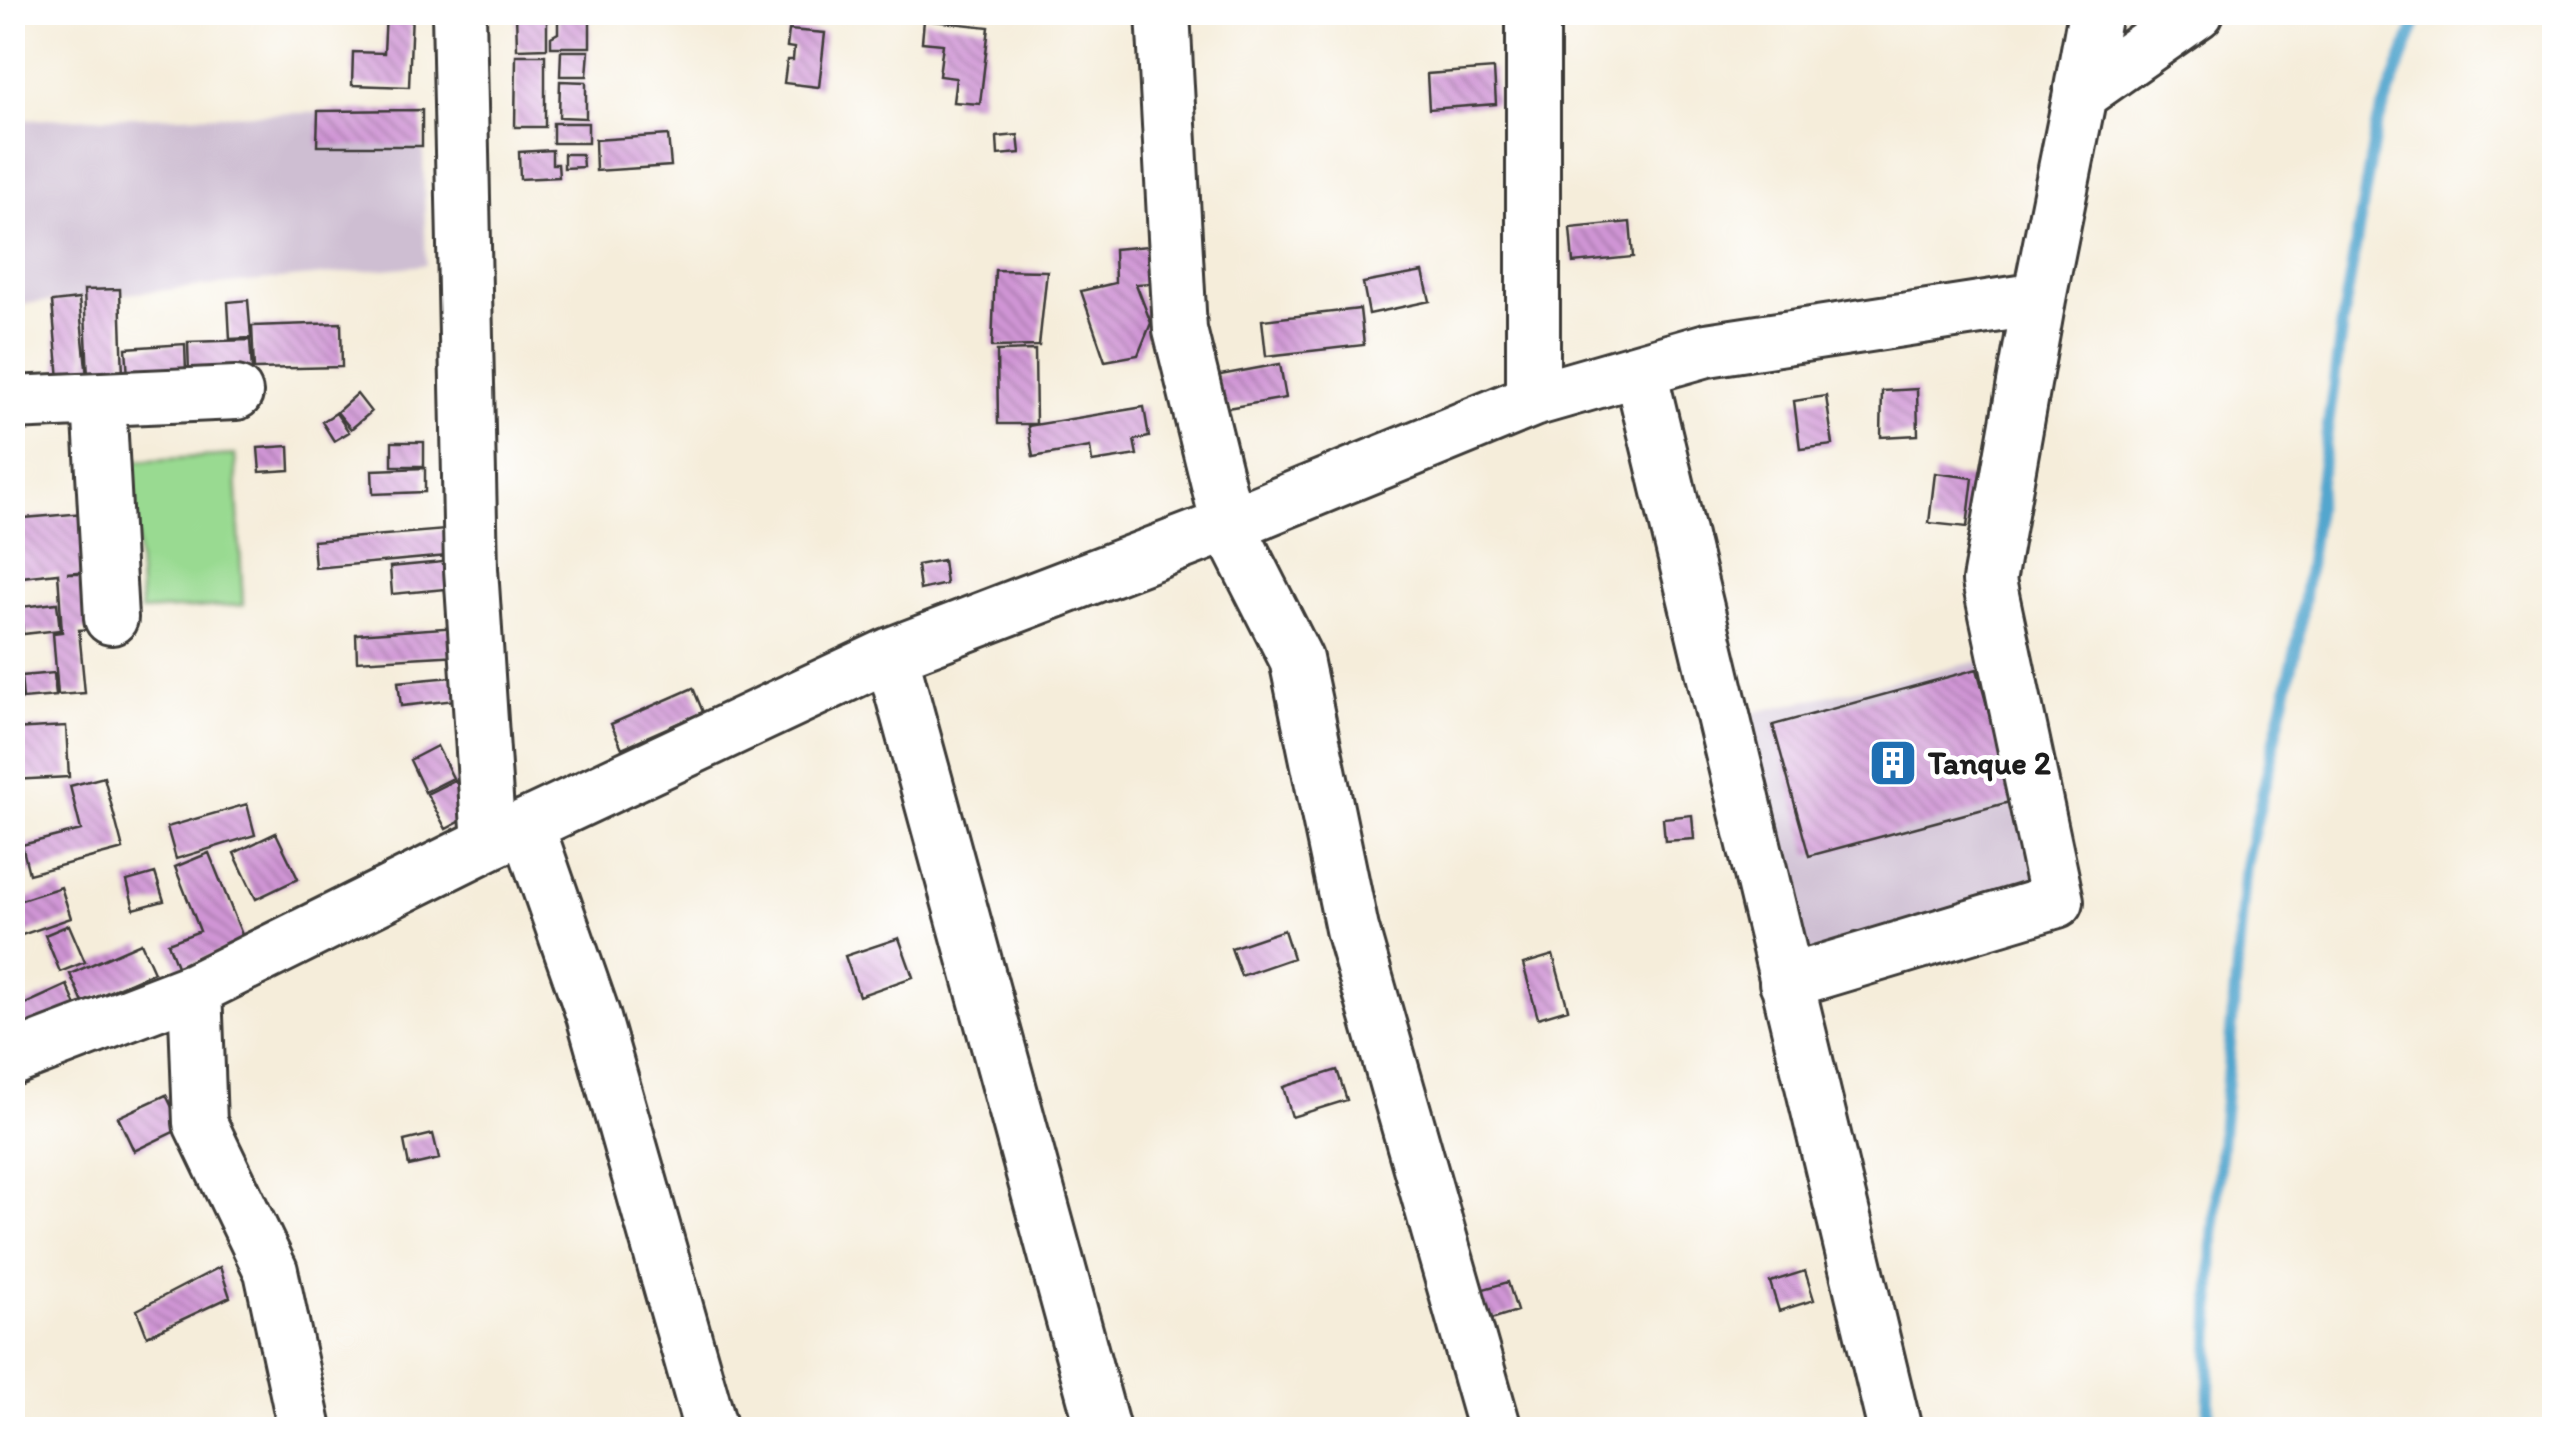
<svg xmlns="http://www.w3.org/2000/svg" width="2567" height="1442" font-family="Itim,sans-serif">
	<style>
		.industrial { fill: #cebed2 }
		.grass { fill: #99da91; stroke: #5a7b56; stroke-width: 2.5 }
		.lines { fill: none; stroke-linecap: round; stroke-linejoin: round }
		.stream { stroke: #53a6ce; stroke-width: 12 }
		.building { fill: url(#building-back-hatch) }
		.minor-casing { stroke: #3d3b38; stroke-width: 58 }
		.minor { stroke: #fff; stroke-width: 52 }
		.labels { text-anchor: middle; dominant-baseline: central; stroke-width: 9; stroke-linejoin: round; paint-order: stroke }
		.poi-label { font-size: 32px; font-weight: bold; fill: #1c1c1c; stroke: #fff; text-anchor: start }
	</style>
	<defs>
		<pattern id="building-back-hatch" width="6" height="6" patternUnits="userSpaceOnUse" patternTransform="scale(2.5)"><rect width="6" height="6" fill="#d095d5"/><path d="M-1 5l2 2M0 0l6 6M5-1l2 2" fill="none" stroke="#a879ac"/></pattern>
	</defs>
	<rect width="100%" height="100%" fill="#fff"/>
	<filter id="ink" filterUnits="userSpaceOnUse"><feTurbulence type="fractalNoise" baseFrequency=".01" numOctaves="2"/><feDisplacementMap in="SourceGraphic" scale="20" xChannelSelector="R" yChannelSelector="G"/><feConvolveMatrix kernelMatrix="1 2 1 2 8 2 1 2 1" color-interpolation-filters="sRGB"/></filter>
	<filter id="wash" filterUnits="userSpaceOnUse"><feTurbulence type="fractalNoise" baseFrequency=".0048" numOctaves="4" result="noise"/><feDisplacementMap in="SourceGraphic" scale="40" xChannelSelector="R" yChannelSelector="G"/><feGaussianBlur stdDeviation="2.25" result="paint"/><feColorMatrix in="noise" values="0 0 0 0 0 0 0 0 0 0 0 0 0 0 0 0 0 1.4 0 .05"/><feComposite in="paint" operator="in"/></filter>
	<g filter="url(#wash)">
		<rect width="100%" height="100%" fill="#f5edda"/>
		<path class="industrial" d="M422,110L426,265L13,305L12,120Z
			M1997,657L2046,894L1799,957L1738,716Z"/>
		<path class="grass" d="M235,455L243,605L141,611L133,461Z"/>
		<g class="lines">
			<path class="stream" d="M2208,1430L2213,1236L2246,865L2298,640L2342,324L2376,128L2420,12"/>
		</g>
		<g id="blocks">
			<path class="building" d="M386,12H412L409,87L352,85L353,52L384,53Z
				M516,12H547V48L517,49Z
				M558,12H590V47H551V37L558,33Z
				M924,20L989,27L980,104L953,102L956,78L939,76L943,44L922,42Z
				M789,30L825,33L819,87L784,83L787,60H793L794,48L787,47Z
				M561,51H589L587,76H560Z
				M516,55H545V127H515Z
				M1494,69L1496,104L1429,109L1427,74Z
				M560,81L586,82V118L559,117Z
				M422,110V146H317L318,111Z
				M553,123H588V143H553Z
				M668,135L671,166L596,171L595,140Z
				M1018,135L1020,153L998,155L997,137Z
				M552,150V164H558L559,177L520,179L519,152Z
				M564,154H582L583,167L564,168Z
				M1630,222L1633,257L1573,263L1570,228Z
				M1160,245L1163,282L1136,284L1151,323L1138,355L1105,361L1081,291L1115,283L1114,249Z
				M995,270L1047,271L1039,346L992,347Z
				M1423,272L1430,301L1369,314L1363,283Z
				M120,289L123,376L88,378L84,290Z
				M79,299L87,377L59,379L52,302Z
				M248,300L251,338L230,339L228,302Z
				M1360,309L1364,345L1266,356L1262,320Z
				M341,323L342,367L254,369L252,326Z
				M250,340L252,371L189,374L188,342Z
				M185,344L186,373L128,377L126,348Z
				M1035,350L1036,424H998L997,351Z
				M1280,364L1286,398L1221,409L1215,376Z
				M1917,389L1918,435L1881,437L1882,391Z
				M357,394L371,412L351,429L337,412Z
				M1826,396L1833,445L1800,449L1794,401Z
				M1144,407L1149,437L1134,440L1137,455L1092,462L1090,447L1033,457L1028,426Z
				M336,413L349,432L334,441L322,422Z
				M392,442H424V466H392Z
				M289,446L290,470L260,472L258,448Z
				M425,468V492L373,494L372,470Z
				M1935,473L1973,478L1967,527L1929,523Z
				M84,513L89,571L67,573H90L93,629L79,630L85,693L58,695L53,633L62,632L58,573L12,578V519Z
				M445,530L447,556L315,568L313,541Z
				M943,560L946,584L920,590L917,565Z
				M453,561L456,588L392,594L390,567Z
				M57,603L60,630L23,634L20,607Z
				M458,627L459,655L357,661L356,634Z
				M17,669L21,700L12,701V670Z
				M1977,669L2013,801L1809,856L1773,725Z
				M54,673L56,696L23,699L21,676Z
				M463,676L465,699L401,706L398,682Z
				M693,688L703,712L622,748L611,724Z
				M66,726L69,777L12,780V729Z
				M437,746L453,778L425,792L410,760Z
				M104,777L123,849L29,874L22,845L81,830L70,786Z
				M455,780L474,814L446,829L427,794Z
				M247,804L255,835L176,859L167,827Z
				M1692,815L1694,839L1665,841L1663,818Z
				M276,833L298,879L256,899L234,853Z
				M209,853L245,942L178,969L168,943L200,931L175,867Z
				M155,873L164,901L134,909L127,881Z
				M61,887L71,918L19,936L12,918V903Z
				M69,925L85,962L60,972L45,935Z
				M1284,930L1293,958L1241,976L1231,948Z
				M899,938L913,977L859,996L845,956Z
				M141,943L154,972L83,1003L70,974Z
				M1553,955L1568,1009L1538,1018L1523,964Z
				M67,985L81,1017L12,1047V1010Z
				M1337,1070L1347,1100L1292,1117L1283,1087Z
				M166,1095L182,1128L134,1151L118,1117Z
				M433,1134L439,1159L409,1166L404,1141Z
				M220,1267L230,1297L147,1336L137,1310Z
				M1805,1271L1814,1300L1779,1311L1770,1282Z
				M1508,1282L1517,1311L1482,1322L1473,1292Z"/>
		</g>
	</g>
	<g filter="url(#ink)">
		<use href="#blocks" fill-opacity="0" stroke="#3d3b38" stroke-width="2.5"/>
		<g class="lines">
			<g class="minor-casing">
				<path id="minor" d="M459,12L471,569L489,843
					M1163,12L1180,330L1228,525L1296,659L1352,929L1495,1430
					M2095,12L2080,94L2197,12
					M1640,371L1895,1430
					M99,400L111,618
					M1533,400V12
					M12,403L236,393
					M891,654L1103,1430
					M527,825L593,1015L711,1430
					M1786,982L2057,901L1989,581L2039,299
					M195,989L200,1123L271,1271L305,1430
					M12,1059L195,989L489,843L891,654L1228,525L1533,400L1707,350L2039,299L2080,94"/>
			</g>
			<use href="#minor" class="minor"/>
		</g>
	</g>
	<defs>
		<g id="building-square" transform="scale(2.5)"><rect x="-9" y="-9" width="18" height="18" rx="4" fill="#1f6fb2" stroke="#fff"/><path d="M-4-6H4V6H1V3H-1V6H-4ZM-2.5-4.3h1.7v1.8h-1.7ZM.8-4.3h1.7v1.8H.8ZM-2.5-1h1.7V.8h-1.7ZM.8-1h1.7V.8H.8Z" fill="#fff"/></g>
	</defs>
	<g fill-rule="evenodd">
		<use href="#building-square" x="1893" y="763"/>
	</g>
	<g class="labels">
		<g class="poi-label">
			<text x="1928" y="763">Tanque 2</text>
		</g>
	</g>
	<rect width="2567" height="1442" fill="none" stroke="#fff" stroke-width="50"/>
</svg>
